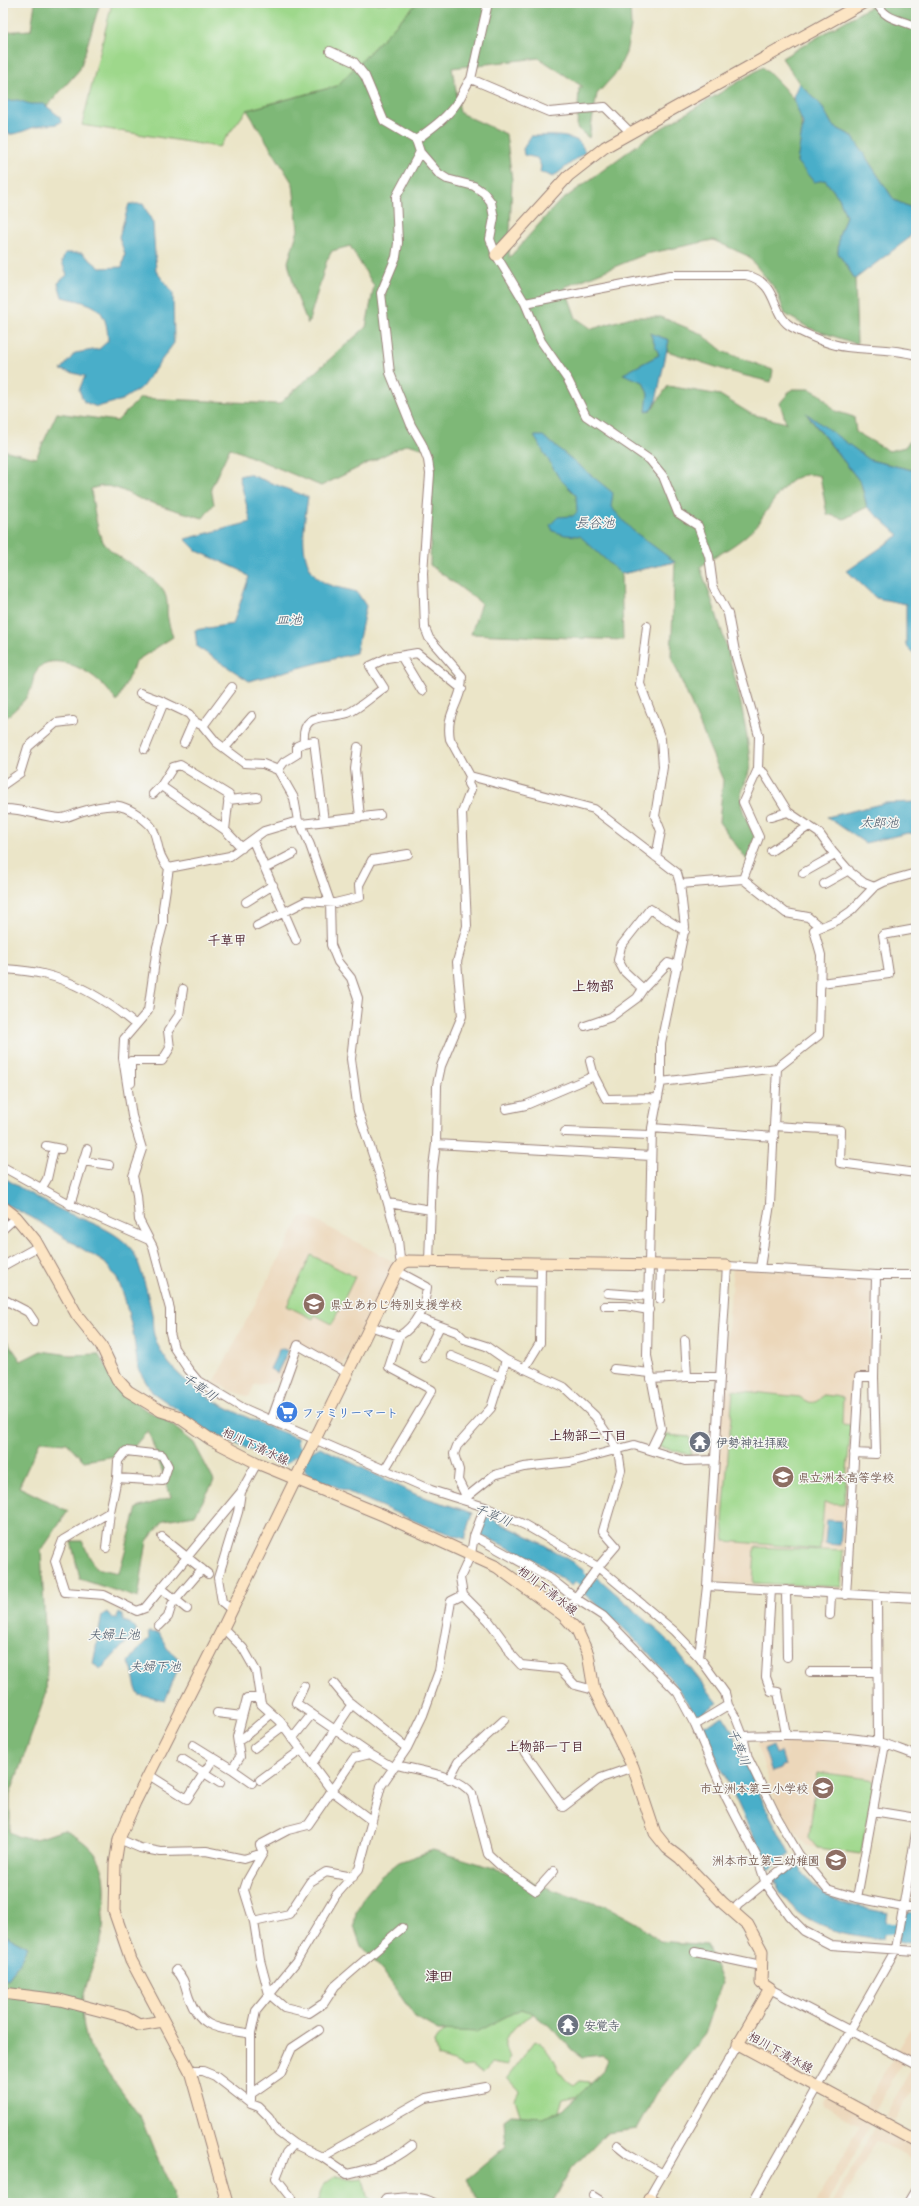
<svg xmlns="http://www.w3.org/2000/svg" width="919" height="2206" font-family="Delius,'Klee One',sans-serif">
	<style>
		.built { fill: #ecd7ba }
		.green { fill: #9ed88b; stroke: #747c5b }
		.forest { fill: #7eb877; stroke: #646c51 }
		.water { fill: #4aaec9; stroke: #4a667a }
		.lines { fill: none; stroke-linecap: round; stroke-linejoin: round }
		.river { stroke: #4aaec9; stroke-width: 12 }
		.street-casing { stroke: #9a827a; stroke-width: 10 }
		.secondary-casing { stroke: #9a827a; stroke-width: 13 }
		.street { stroke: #fff; stroke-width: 8 }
		.secondary { stroke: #fce5c4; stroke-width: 11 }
		.labels { text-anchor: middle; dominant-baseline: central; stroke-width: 3; stroke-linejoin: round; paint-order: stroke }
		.education-label { font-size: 12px; font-weight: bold; fill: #785e54; stroke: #f6f6f2; text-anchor: start }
		.shop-label { font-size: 12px; font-weight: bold; fill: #366cbe; stroke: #f6f6f2; text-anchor: start }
		.worship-label { font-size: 12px; font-weight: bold; fill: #5b616d; stroke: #f6f6f2; text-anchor: start }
		.street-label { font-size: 12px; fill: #4a1f2b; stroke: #f6f6f2 }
		.water-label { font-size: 13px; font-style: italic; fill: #4a586a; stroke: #f6f6f2 }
		.neighbourhood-label { font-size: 13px; font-weight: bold; fill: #4a1f2b; stroke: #f6f6f2 }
		.quarter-label { font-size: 14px; font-weight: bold; fill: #4a1f2b; stroke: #f6f6f2 }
	</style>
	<rect width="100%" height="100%" fill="#f6f6f2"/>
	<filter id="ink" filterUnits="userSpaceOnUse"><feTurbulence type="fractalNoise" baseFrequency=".025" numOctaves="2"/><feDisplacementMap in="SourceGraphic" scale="8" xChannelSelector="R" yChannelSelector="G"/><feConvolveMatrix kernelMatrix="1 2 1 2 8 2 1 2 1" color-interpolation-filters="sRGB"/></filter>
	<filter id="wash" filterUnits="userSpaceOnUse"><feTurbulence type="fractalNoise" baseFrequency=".012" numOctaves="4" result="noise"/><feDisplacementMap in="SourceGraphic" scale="16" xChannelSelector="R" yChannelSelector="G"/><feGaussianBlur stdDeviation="0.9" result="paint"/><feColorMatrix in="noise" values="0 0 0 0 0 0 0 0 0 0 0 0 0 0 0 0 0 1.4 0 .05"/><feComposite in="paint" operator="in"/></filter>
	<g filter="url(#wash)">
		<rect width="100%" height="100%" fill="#ebe5c8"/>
		<path class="built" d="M307,1216L394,1262L342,1367L296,1347L283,1377L271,1383L254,1385L249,1397L229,1390L214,1382L301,1217Z
			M733,1267L873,1280L871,1375L857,1374L842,1590L710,1581L708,1579Z
			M788,1740L867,1743L880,1746L877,1777L861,1855L807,1847L789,1823L775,1798L756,1743Z
			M916,2020V2042L873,2113L864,2107Z
			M916,2060V2083L894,2121L885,2116Z
			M826,2093L873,2120L827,2203H816L860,2126L821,2103Z
			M875,2127L916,2147V2162L876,2140L841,2203H832Z"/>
		<path class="green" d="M112,3H417L337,86L247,110L219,147L82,125Z
			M311,1255L355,1277L332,1324L315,1315L313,1319L287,1306Z
			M733,1390L800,1397C809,1404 816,1405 823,1395L843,1397L842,1424L851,1425L844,1504L824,1503L820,1549L725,1541L723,1521Z
			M656,1434L690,1437L691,1455L656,1446Z
			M755,1547L843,1551L841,1587L753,1583Z
			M817,1772L870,1779L874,1781L861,1854L817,1848L809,1838Z
			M484,2000L538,2012C528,2014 506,2032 506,2043C505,2048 509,2054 510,2058L507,2066L492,2063L483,2072L471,2066L463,2067L454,2062L437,2057L434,2042L437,2037Z
			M535,2041C558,2051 553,2074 574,2086L580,2081L590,2082L589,2094L563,2099L556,2119L523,2124L515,2099L519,2091L507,2078Z
			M335,2176L354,2179L363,2178L367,2196L375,2203H318L324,2185Z"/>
		<path class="forest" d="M35,3H100L80,69L42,112L7,120L3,118V32L31,30Z
			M417,3H630L631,27L626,53L617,72L597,94L589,138L577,128L579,87H583L539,58L452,68L460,113L506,134L512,180L509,258L557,204L652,134L763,67C799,103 808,109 797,162L825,180L839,198L846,216L839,236L838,253L855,279L857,344L809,328L785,314L776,290L748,256L713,240L646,254L565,287L576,318L592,329L631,317H661L702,334L724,352L773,370L771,382L734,373L667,351L669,340L650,333L659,355L624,374L643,381L648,394L651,410L668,386L720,395L751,414L786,423L780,403L792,389H810L821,395L835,411L854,417L856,432L889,451L905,447L916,432V475L912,470L870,460L807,415L861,483L867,507L844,519L827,514L820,476C783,465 770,516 748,534C734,547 715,556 700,567C722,627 744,698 750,762C751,773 742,786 741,797C740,810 750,826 755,838L747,860L719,822L723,780L671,656L675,562L621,574L623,640L471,634L481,603L430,565L433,451L407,444L321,486L230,448L211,488L214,504L203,518C184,513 165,507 146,501C127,495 113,480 91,489C92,499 97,529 101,538C110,558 150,569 164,592C169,601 166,610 168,619C169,625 171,631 173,637L136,661L117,702C112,695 107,688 101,683C89,670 51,651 38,669C32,675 34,682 31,689C27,701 12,711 3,721V450L36,458L57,413L117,421L140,398L279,404L366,327L374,286L350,246L332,251L327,260L308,324L296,294L288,262L298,230L293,184L247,110L337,86Z
			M884,3H916V210L894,200L852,136L833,126L821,105L799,83L782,58L873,5Z
			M3,1335L21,1361L41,1351L70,1355L98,1354L125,1395L147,1411L162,1417L194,1443L214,1481L195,1515L164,1520L147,1541L138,1598L80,1579L71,1541H82L95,1568L119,1573L137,1508L171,1497L148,1430L128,1454L84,1461L67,1443L40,1441L19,1487L68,1511L41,1551L47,1665L46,1694L10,1795V1832C32,1845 41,1837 64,1830C102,1849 108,1869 104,1910C103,1919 104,1931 101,1940C96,1960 87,1979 83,1999C81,2015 84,2032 89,2047L141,2118L154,2151L173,2191L174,2203H3V1979L8,1980L28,1947L3,1934Z
			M433,1850L497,1869L575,1898L606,1906L637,1923L660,1941L707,1945L722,1983L705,2034L657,2093L637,2129L606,2133L572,2168L552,2203H479L467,2179L506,2146L504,2120L511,2115L542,2117L563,2110L604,2071L608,2059L603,2055L582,2057L572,2050L557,2033L531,2012L521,2009L476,2032L438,2030L415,2017L383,1971L361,1946L354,1926L356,1912L363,1898L380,1877L399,1862Z"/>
		<path class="water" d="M799,83L821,105L833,126L852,136L894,200L916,210V228L908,239L855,279L838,253L839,236L846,216L839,198L825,180L814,182L797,162L803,124L793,97Z
			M18,100L30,104H44L60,117L61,122C53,127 47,123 39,126C28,128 19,135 8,134L3,101Z
			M531,136C546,136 565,134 578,141C581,143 584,149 585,152L553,177L540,172L541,166L537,158L524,155L523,149Z
			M129,204H143L153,223L156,271L173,293L174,343L142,387L122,400L97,407L84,402L79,390L85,376L61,370L75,353L99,349L108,341C107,306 94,304 62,297L58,283L67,275L62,262L65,253H82L100,268L122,267L125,254L119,237Z
			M650,333L669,340L656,401L651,410L646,411L648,394L643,382L623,374L659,355Z
			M806,413L870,460L912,470L916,475V656L906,646V604L876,598L847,571L899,535L867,507L861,483Z
			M534,436H543L613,493L611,507L632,530L675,562L621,574L580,536L565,535L553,531L550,525L558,517L573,516L577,512L576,495L559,478Z
			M248,474L308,497C304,524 295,569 327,584C336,588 348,589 357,592L366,606L356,653L249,681L197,647L195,630L233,624L249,577L240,570L197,551L185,539L251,522L239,476Z
			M916,802V834L908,833L865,843L827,817L885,803Z
			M3,1177C19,1187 36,1198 53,1206C79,1220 113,1226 132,1250C140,1261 149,1299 152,1314C153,1320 152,1328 154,1335C171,1391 247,1418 297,1438C299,1449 295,1460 284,1465L210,1432L152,1392L138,1369L133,1332L124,1296L117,1278L105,1263L31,1217L3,1203Z
			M280,1348L288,1351L277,1373L270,1369Z
			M320,1447L417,1495L473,1513L465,1539L424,1525L307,1474L304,1467L311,1452Z
			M485,1516L538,1541L585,1570L572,1586L533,1559L479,1534Z
			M827,1520L842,1521L840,1545L825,1544Z
			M597,1577L666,1638L718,1703L696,1717C668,1667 626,1629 583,1593Z
			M107,1612L112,1618L117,1619L118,1613L123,1615V1620L135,1627L137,1631L101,1669L93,1664L102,1615Z
			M148,1632L159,1633L167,1648L181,1661L165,1701L139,1695C133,1684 135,1674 129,1662L138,1650L149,1639Z
			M723,1716L732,1730L764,1804L790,1854L769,1870L702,1727Z
			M773,1745L776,1754L781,1752L785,1765L781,1766V1769L772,1772L764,1749Z
			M797,1863C818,1902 848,1905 888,1913L883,1939C847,1935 812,1930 787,1901C781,1895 778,1887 774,1880Z
			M905,1912L916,1913V1943L898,1942Z
			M3,1934L28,1947L8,1980L3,1979Z"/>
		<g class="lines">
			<path class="river" d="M282,1445L317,1460
				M566,1568L597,1590
				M869,1929L916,1927"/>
		</g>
	</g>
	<g filter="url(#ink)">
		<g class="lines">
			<g class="street-casing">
				<path id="street" d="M877,3C886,21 901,19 916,27
					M330,51L354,62L365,76L384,121L416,140L420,152L439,174L447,179L474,186L484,193L491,202L494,218L490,239L496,255L525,303L541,341L568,380L586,416L650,460L663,476L678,513L698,526L709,556L713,586L728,614L736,657L759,736L758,769L764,773L788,812L819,833L832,851L851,873L864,883L874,887
					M471,79L549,112L605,107L631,133
					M416,140C432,128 447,118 458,101C463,94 465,86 471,79L488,3
					M420,152L396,197L398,243L396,257L381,293L390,373L411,425L422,444L428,460L430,474L423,573L425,628L429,638L462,676C462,704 445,711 450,739L470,776L468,784L471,789L462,813L467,926L457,962L462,1016L441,1066L437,1085L436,1144L432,1174L429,1262
					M525,303L671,275H746C780,283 770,315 792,327C807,335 830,345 847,347C870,350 893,348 916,355
					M647,626L640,684L661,739L663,767L655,816L661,831L656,857
					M401,656L422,691
					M140,693L164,702
					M203,726L232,687
					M184,743L194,720
					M304,743L314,741L324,821
					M358,747L355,769L360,817
					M225,748L252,716
					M145,749L164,702L189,714L195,722L203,726L216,742L244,763L263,764L278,770L294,798L298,821L301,824L310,845L330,902L331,945L338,962L351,978L358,998L351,1059L358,1111L382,1182L398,1240L400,1259L403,1263
					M180,765L229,795L225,830L161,786L173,767Z
					M278,770L284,762L297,754V746L304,743C301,710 325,720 348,713C360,708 373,695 384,688L370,666L387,658L417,653L462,689
					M470,776L594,809L677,873L680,884L685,927L661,1043V1082L652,1128L647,1356L661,1428L651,1449
					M3,785L20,773L28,747L56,723L73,721
					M153,794L161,786
					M228,800L257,797
					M3,809C23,808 40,817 60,818C67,818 74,814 80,812C111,802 125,801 150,825C159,834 155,855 169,868
					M771,817L788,812
					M301,824L380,815
					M225,830L242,848
					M253,841L296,940
					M771,851L809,826
					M169,868L163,908V925L157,947L148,1011L124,1039L123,1058L132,1116L142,1149L133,1176L137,1195L139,1220L153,1247L170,1309V1333L174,1348L188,1369L198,1381L243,1408L431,1490L485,1507L525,1525L598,1567L674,1631L699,1657L725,1693L728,1705L736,1718L743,1736L748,1758L777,1817L799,1855L827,1889L857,1898L903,1907H916
					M169,868L230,856L264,831L298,821
					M266,868L293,854
					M803,873L835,855
					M743,879L759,837L743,802L758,769
					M680,884L743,879L786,913L808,917L820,927
					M824,884L849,870
					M246,902L273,885
					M257,926L306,901L335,903L360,897L359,885L372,860L408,854
					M3,969C16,970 30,971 43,974C77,982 110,1003 136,1025
					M821,983L889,974L883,935L916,929
					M643,989L624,971L618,960L621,946L650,909L685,931
					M585,1026L611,1017L637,998L643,989L668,963L678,966
					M590,1061L594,1076L606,1099L656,1098
					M661,1082L777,1068
					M131,1083V1061H162L170,1048L168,1031L179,1015L183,989
					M506,1109L526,1105L594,1076
					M774,1126L841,1130L840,1163L916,1173
					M652,1128L774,1137
					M565,1132L651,1135
					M436,1144L651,1156
					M46,1146L61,1149
					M83,1161L109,1165
					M3,1167L77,1208L149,1240
					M41,1189L47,1179L54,1148
					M388,1203L431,1210
					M70,1205L87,1149
					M3,1229L16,1217
					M3,1266L39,1246
					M760,1268L770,1204L777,1068L819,1035L821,955L814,930L838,920L851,911L874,887L884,882L916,873
					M397,1271L427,1287C425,1307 416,1326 399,1336
					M502,1281L541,1282
					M608,1293L648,1296
					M3,1299L28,1312L34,1321
					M660,1299L661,1265
					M605,1306H626L649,1310
					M418,1318L457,1332L464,1339L486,1346L506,1360L564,1387L595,1416L618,1450L621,1470L603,1531L616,1546L598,1567L563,1615
					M370,1326L399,1336L389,1367L432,1390L385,1469
					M685,1340L687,1377
					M451,1356L501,1377
					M424,1358L440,1326
					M524,1369L540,1343L541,1263
					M614,1369L650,1373
					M651,1379L687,1377H720
					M271,1421L298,1345L347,1373
					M854,1453L876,1454L874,1377
					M117,1478L118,1461L126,1451L162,1455L168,1466L163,1481L117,1478L110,1512L63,1540L55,1561L65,1592L104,1595L137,1611L145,1608L241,1492
					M463,1500L494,1475L524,1467L570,1462L634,1445L685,1461L715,1460
					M463,1500L465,1494L458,1480L459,1470L454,1454L457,1446L491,1408L506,1360
					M485,1507L474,1536L471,1554L460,1578L463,1595L489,1621L506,1644L511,1654L521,1665L560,1669L575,1685L594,1690
					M474,1536L551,1579L575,1598L603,1616L678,1693L695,1725L726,1797L758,1859L766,1884L789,1916L804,1931L831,1945L916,1951
					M162,1537L208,1574
					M106,1548L110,1512
					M707,1586L916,1598
					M161,1588L187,1609
					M771,1589L766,1677L771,1691L778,1692L786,1734
					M786,1590L787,1657
					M846,1595L859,1377H874L876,1275
					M877,1597L878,1742
					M232,1610L222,1602L218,1578L238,1512L241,1492L257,1463
					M830,1615L831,1594
					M159,1626L168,1617L172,1604L202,1569
					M223,1628L243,1648L256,1671L261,1704L280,1721L332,1791L372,1821
					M699,1657L707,1586L727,1266L876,1275H916
					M810,1672H877
					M334,1684L348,1701L407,1748
					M304,1686L296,1703L370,1754
					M217,1713L242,1716
					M695,1725L728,1705
					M743,1736C788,1734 833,1734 878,1742C891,1745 903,1751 916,1755
					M292,1739L312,1714
					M238,1741L243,1738L271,1714
					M193,1745L214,1758
					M521,1747L563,1807L601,1778L633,1767
					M254,1748L283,1726
					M182,1759L220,1783
					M312,1764L352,1704
					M397,1765C419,1771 459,1775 472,1794L488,1854L503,1868L536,1891L554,1871
					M394,1768L370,1754L354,1758L308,1825L288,1830L260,1845L263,1853L247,1881L244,1890L254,1922L260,1960L269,1994L284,2007L309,2013L324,2003L335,1986L402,1928
					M232,1769L252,1783
					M149,1775L187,1799L214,1758L232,1769L240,1757L237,1737L247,1698H259
					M449,1779L458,1762L504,1720
					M260,1780L301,1750
					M873,1811L916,1818
					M119,1839L140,1848L161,1852L206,1851L244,1859L263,1853
					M857,1898L885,1744
					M733,1912L738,1905L799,1855
					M254,1922L289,1914L310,1882L326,1872L353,1877
					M695,1952L761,1966
					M176,1970C185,1979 185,1987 189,1998C201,2031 221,2028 251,2034
					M770,1989L916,2065
					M190,2071H203L215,2076L251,2104L259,2107L269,2117L278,2132L294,2144L322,2157L347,2174C374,2168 390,2163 412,2146
					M251,2094L281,2073L292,2048L319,2030
					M251,2104V2034L256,2011L296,1962L336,1895L359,1869L381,1786L407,1748L423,1715L439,1671L451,1601L463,1595
					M617,2145L627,2153L663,2174
					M322,2157L426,2098L485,2087
					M593,2196L604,2203
					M291,2203L292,2198L276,2178L286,2153L294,2144
					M383,2203L386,2199C402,2198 420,2194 434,2203
					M646,2203L738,2044
					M752,2203L896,1949L916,1833
					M907,2203L916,2188"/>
			</g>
			<g class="secondary-casing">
				<path id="secondary" d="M496,255L568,176L605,147L863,3
					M3,1207L16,1217L35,1240L77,1315L101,1345L117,1379L128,1391L161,1411L177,1416L210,1439L257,1463L385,1516L497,1567L563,1615L577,1630L588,1654L594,1690L633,1767L655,1833L667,1848L680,1858L723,1903L748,1925L762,1951L761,1983L770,1989L738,2044L916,2140
					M3,1993L60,2000L125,2017L139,2025L163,2021
					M649,2198L658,2203
					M227,2203L190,2071L131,1960L114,1911L115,1864L119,1839L135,1802L223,1628L397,1271L402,1264L408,1261L727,1266"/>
			</g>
			<use href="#street" class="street"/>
			<use href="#secondary" class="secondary"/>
		</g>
	</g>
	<defs>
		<g id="school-disc" transform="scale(1.15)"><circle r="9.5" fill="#8d6e63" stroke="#f6f6f2"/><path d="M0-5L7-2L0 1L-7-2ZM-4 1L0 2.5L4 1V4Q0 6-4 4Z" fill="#fff"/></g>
		<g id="supermarket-disc" transform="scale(1.15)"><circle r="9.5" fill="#3f7fe0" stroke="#f6f6f2"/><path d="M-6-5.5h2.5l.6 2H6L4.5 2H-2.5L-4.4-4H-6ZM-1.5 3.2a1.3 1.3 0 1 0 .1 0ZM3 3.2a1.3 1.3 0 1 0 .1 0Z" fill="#fff"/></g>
		<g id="temple-disc" transform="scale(1.15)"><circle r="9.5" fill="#6b7280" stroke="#f6f6f2"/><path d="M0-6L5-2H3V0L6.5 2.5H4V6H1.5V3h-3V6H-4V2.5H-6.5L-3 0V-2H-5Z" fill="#fff"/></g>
	</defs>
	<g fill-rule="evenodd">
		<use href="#school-disc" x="314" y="1304"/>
		<use href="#supermarket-disc" x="287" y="1412"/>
		<use href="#temple-disc" x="700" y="1442"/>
		<use href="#school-disc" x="783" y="1477"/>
		<use href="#school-disc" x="823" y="1788"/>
		<use href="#school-disc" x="836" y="1860"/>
		<use href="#temple-disc" x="568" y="2025"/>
	</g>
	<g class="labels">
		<g class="education-label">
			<text x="330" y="1304">県立あわじ特別支援学校</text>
			<text x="798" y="1477">県立洲本高等学校</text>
			<text x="808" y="1788" text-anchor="end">市立洲本第三小学校</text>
			<text x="820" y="1860" text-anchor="end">洲本市立第三幼稚園</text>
		</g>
		<g class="shop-label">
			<text x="302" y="1412">ファミリーマート</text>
		</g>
		<g class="worship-label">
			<text x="716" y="1442">伊勢神社拝殿</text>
			<text x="584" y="2025">安覚寺</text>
		</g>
		<g class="street-label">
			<text transform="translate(256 1446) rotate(25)">相川下清水線</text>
			<text transform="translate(548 1590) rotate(38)">相川下清水線</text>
			<text transform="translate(781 2052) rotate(29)">相川下清水線</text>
		</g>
		<g class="water-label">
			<text x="595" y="522">長谷池</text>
			<text x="289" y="619">皿池</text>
			<text x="879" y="822">太郎池</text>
			<text transform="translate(200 1387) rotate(35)">千草川</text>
			<text transform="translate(493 1515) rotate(23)">千草川</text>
			<text x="114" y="1634">夫婦上池</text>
			<text x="155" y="1666">夫婦下池</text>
			<text transform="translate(739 1747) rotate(69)">千草川</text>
		</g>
		<g class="neighbourhood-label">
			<text x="227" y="940">千草甲</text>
			<text x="588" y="1435">上物部二丁目</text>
			<text x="545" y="1746">上物部一丁目</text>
		</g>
		<g class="quarter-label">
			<text x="593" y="986">上物部</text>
			<text x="439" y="1976">津田</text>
		</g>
	</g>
	<rect width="919" height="2206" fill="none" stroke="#f6f6f2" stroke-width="16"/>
</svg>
